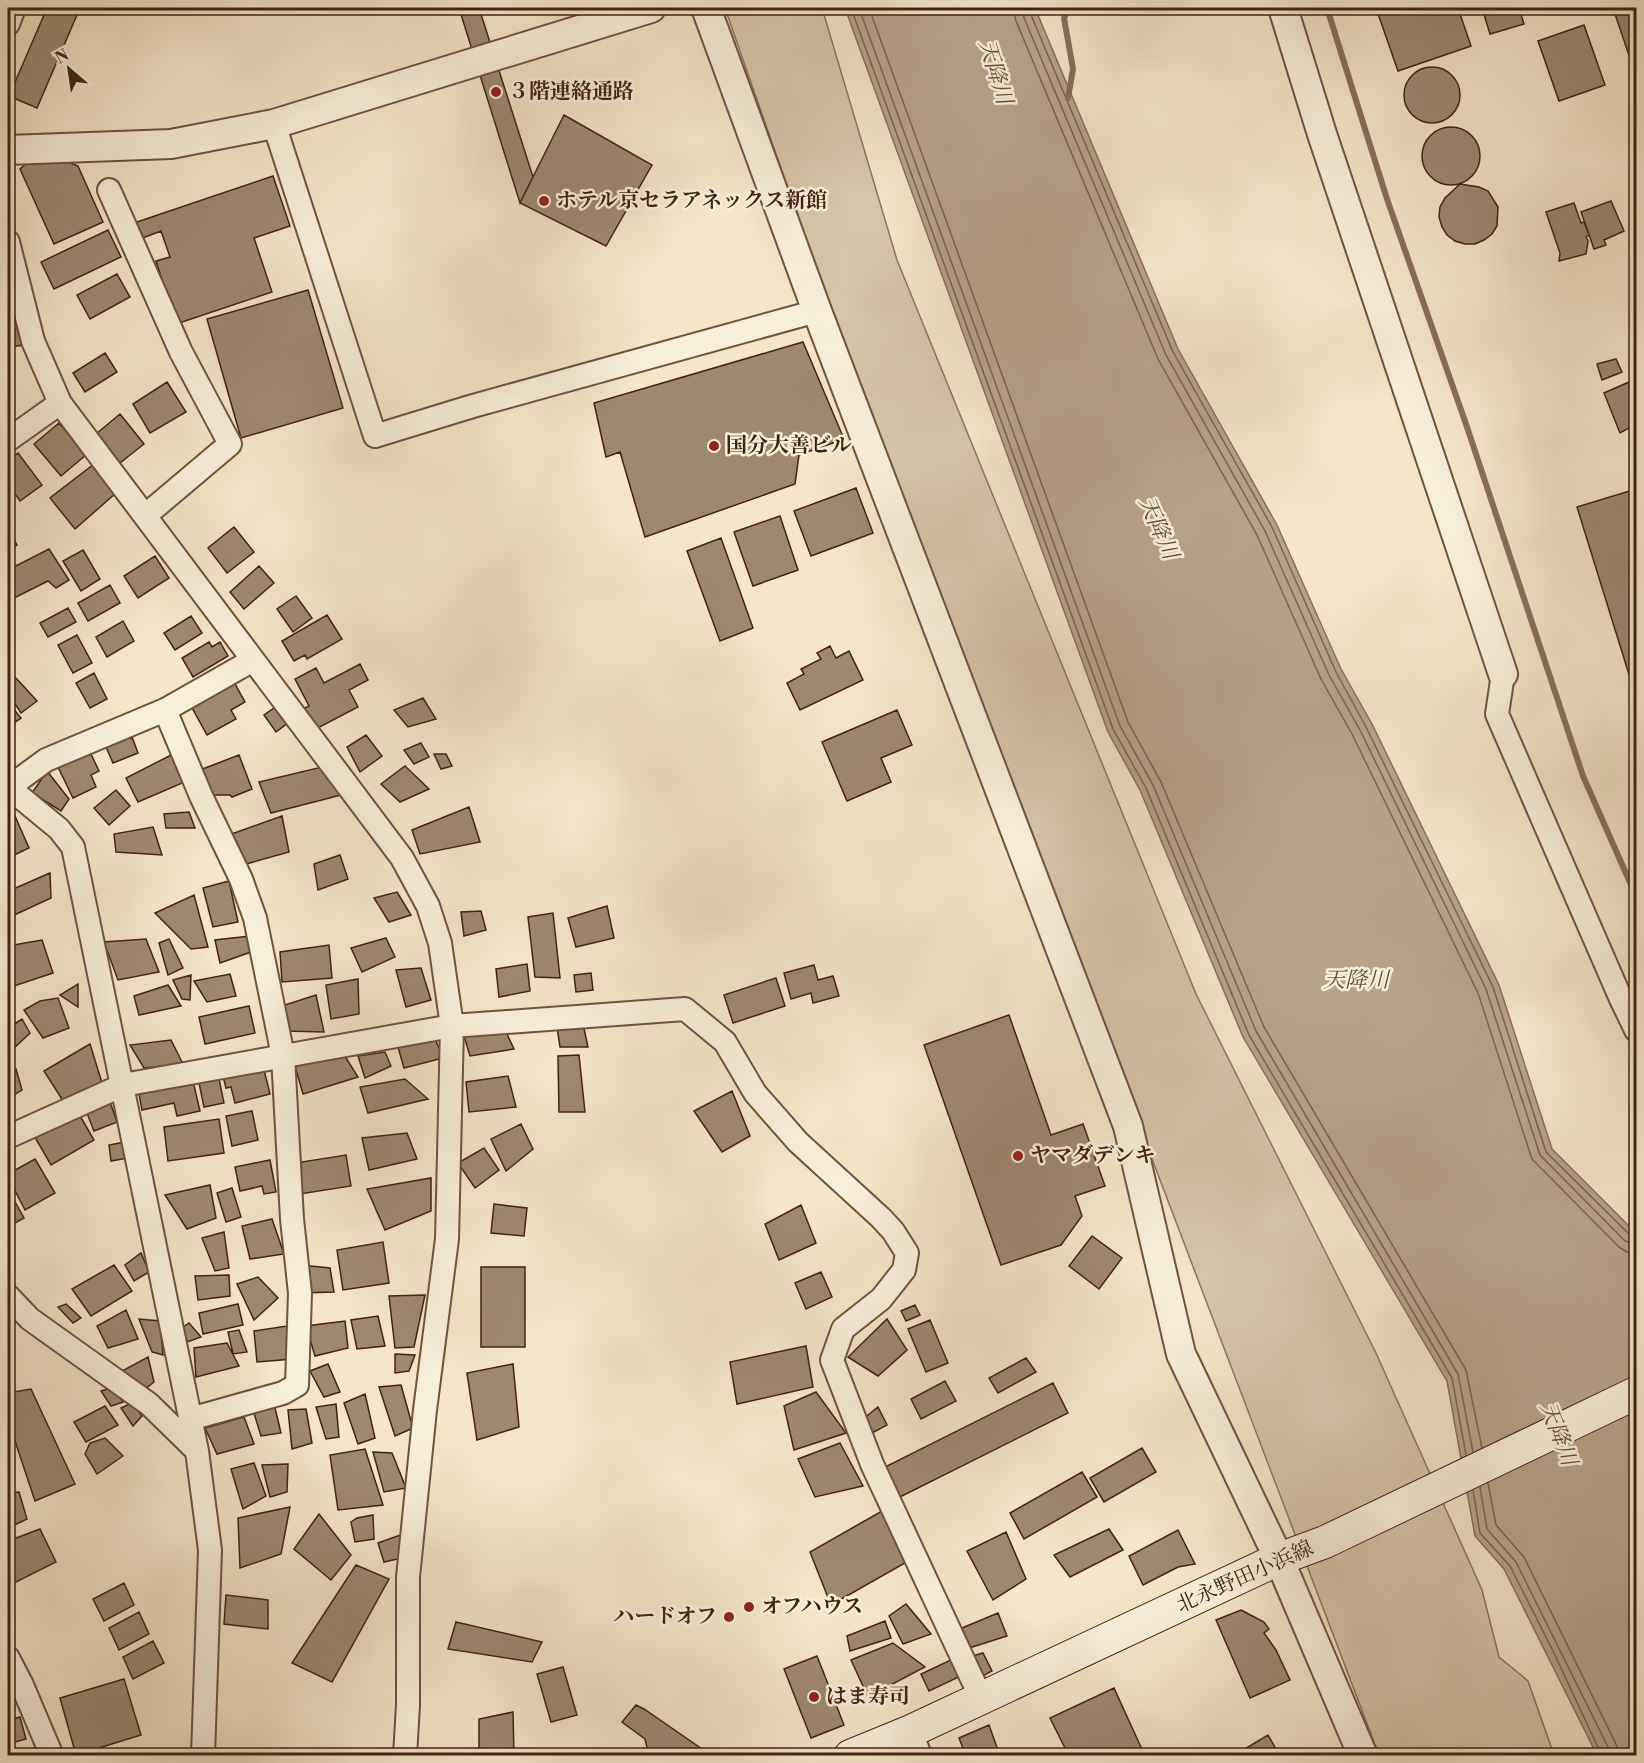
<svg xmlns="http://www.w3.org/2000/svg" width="1644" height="1763" font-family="'Libre Bodoni','Noto Serif JP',serif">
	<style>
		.green { fill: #d6c5a8; stroke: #8c745d; stroke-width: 1.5 }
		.water { fill: #b7a389; stroke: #886f59; stroke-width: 1.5 }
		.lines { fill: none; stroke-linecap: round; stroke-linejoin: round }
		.shore { stroke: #7c624e; stroke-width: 1.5 }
		.stream { stroke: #886f59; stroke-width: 6 }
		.building { fill: #9e8870; stroke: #412212; stroke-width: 1.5 }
		.minor-casing { stroke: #6e533f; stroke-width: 26 }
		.tertiary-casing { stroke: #6e533f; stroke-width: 32 }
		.secondary-casing { stroke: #412212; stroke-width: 34 }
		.minor { stroke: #f8efdb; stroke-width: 22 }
		.tertiary { stroke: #f8efdb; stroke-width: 28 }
		.secondary { stroke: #f8efdb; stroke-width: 32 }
		.poi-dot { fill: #8f2418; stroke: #f8efdb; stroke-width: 2 }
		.labels { text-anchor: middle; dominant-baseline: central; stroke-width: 5; stroke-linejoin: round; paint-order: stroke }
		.poi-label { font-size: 21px; font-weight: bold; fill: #412212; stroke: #f8efdb; text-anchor: start }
		.street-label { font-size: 21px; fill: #412212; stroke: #f8efdb }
		.water-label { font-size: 22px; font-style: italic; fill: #6a4f3c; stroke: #f8efdb }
	</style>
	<rect width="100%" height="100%" fill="#f4e6c7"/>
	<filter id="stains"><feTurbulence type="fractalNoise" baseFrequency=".00333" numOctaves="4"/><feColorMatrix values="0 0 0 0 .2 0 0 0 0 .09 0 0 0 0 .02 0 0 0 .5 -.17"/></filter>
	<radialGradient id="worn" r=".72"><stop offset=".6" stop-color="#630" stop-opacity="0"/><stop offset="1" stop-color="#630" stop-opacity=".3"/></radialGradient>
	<path class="green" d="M725,8H822L897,260L1196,994L1376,1353L1482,1590L1499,1657L1528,1681L1554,1755H1379L951,631L793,203Z"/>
	<path class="water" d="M845,8H1035L1178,349L1277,525L1341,669L1372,724L1499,985L1552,1149L1636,1233V1755H1597L1504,1569L1475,1536L1447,1381L1243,1037L1140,790L1108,732Z"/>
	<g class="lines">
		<path class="shore" d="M851,8L1113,729L1146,788L1249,1035L1452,1378L1466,1455
			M859,8L1120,726L1153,785L1256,1031L1458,1374L1473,1452
			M869,8L1128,722L1161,782L1264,1027L1466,1370L1482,1448
			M1013,8L1016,21L1158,359L1257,535L1321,679L1352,734L1478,993L1532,1159L1619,1247L1627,1252L1636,1253
			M1022,8L1024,18L1166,355L1265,531L1329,675L1360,730L1486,989L1540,1155L1625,1241L1636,1244
			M1030,8L1031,15L1173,352L1272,527L1336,672L1366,727L1493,987L1546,1152L1630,1235L1636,1237
			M1488,1483L1496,1525L1524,1557L1616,1744L1619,1756
			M1480,1487L1487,1529L1516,1562L1608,1747L1610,1756
			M1473,1490L1480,1533L1510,1566L1554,1653L1602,1756"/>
		<path class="stream" d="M1327,8L1387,199L1466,424L1583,776L1636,896
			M1068,98L1073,69L1064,18L1069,8"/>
	</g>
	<path class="building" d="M47,8H80L37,108L9,96Z
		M459,8H479L533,177L520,203Z
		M1376,8H1458L1471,46L1398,71Z
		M1482,8H1519L1524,24L1490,34Z
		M1613,8H1636V76Z
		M1584,25L1605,85L1559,101L1538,41Z
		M1404 95a28 28 0 1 1 56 0a28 28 0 1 1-56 0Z
		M564,115L652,165L606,246L520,203Z
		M1422 156a29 29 0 1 1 58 0a29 29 0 1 1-58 0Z
		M54,156L78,166L103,222L54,244L20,169L34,157Z
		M273,176L290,226L254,238L272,292L176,324L156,261L170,257L161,231L140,239L134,223Z
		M1460,184L1479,187L1488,191L1498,207L1497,226L1492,234L1484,240L1475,244H1465L1455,241L1447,235L1442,227L1439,217L1440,207L1445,198Z
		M1611,201L1624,231L1604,240L1606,245L1594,249L1581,212Z
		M1574,203L1581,223L1584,222L1589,235L1586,237L1588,241L1586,254L1559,261L1560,253L1546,212Z
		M108,230L121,257L54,289L41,262Z
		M117,274L130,297L90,319L77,295Z
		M308,290L343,408L241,438L207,319Z
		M23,327L25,345L8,347V330Z
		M803,342L844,439L799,455L795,484L645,537L620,452L606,457L594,403Z
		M105,353L117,372L85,392L73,373Z
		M1616,359L1622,372L1602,380L1597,364Z
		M1636,379V424L1620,433L1604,393Z
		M167,382L186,412L150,433L133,404Z
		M120,414L144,444L120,463L96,434Z
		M59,423L86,455L61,476L34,444Z
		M18,453L42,485L20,501L8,484V461Z
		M94,464L116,493L75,529L50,498Z
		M856,488L873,533L811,556L794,511Z
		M1636,489V697L1577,507Z
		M780,516L798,570L753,586L734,532Z
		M234,527L254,552L227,573L208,548Z
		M8,529L17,545L8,551Z
		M721,538L753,628L720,641L687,551Z
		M49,549L69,580L56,588L48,581L12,599L8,592V570Z
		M83,550L100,579L81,591L63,561Z
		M155,556L169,578L138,598L124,576Z
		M259,566L274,583L244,609L230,592Z
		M110,585L120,603L88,621L78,603Z
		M296,596L312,618L293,632L277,609Z
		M68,608L76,622L48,637L40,623Z
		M327,615L342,639L307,659L305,655L294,661L282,641Z
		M191,616L202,633L175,650L164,633Z
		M123,621L134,641L107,657L96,637Z
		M77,635L92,663L73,673L58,645Z
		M209,642L212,647L220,642L228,656L193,677L182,658Z
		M830,646L836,658L849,651L863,680L800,710L787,683L804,674L801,669L821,659L817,653Z
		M360,664L368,680L349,690L358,707L310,732L299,711L309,706L295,679L316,668L324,683Z
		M94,673L107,699L90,708L76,683Z
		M15,677L37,701L21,713L8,693V682Z
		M234,682L245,702L231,710L236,719L207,735L191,706Z
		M423,698L436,719L408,727L394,710Z
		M277,706L289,722L276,732L264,715Z
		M12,707L21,718L8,727V710Z
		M897,710L912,745L881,758L891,782L847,801L822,742Z
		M366,735L382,756L360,772L347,747Z
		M132,737L138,753L113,763L106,747Z
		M421,743L429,757L414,764L404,750Z
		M90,752L99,771L91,775L96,787L73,798L58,767Z
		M173,754L187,781L138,802L126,778Z
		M434,754H446L452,766L441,769Z
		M239,755L252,789L232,797L230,795H210L200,770Z
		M405,766L429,789L400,802L381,784Z
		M322,767L341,795L271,813L259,782Z
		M47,771L69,799L61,811L32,793Z
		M116,790L130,806L109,825L94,808Z
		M469,807L480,842L420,854L412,830Z
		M189,812L195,828H166L164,814Z
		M15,816L29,848L8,858V819Z
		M282,816L289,852L246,864L229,835Z
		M153,827L162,855L116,852L114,834Z
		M340,855L348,879L318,890L314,864Z
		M50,873L51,898L12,916L11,890Z
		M229,881L238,922L213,927L203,888Z
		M397,892L411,915L389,922L374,898Z
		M194,895L208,947L191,949L155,913Z
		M607,906L614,938L576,947L568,918Z
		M481,911L486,930L464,936L461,912Z
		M553,913L560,978L535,977L528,917Z
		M250,936L254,951L220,963L215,940Z
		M386,938L395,957L362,972L351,948Z
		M146,939L159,972L118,980L104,942Z
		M169,939L183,968L168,975L159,943Z
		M42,940L53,973L8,988V946Z
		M329,945L332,978L282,982L280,952Z
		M527,964L530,991L499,997L496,969Z
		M814,965L818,980L833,976L839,996L813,1003L811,993L791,999L784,973Z
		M421,968L431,1000L406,1007L396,970Z
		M591,973L593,990L576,992L574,975Z
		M230,974L236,996L207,1002L194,981Z
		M191,975L190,1000L182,999L173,980Z
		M776,978L785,1006L733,1023L724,995Z
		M358,979L359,1014L331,1019L326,985Z
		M78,984V1007L60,995Z
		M168,985L181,1006L139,1015L134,996Z
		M316,995L324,1032L285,1031L282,1006Z
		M58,998L69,1028L43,1038L24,1010L40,1001Z
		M249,1006L255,1033L205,1044L199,1017Z
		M1009,1015L1051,1135L1083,1124L1105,1186L1075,1196L1082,1216L1061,1245L1001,1265L924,1045Z
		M22,1019L30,1033L11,1051L8,1047V1028Z
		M583,1024L588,1047H560L557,1027Z
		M506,1032L514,1049L470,1056L464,1036Z
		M171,1040L183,1064L144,1068L130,1045Z
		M436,1041L443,1058L404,1068L398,1047Z
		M90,1044L102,1083L65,1104L44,1071Z
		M385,1052L391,1066L365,1078L358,1056Z
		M343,1053L358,1077L303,1094L295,1066Z
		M579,1055L585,1112H559L558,1056Z
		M263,1066L270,1094L235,1103L231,1087L226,1088L223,1076Z
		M16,1069L22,1090L8,1099V1073Z
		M218,1074L224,1103L204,1107L198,1078Z
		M508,1076L516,1107L469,1112L466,1082Z
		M192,1077L200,1111L177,1116L174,1103L142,1110L138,1089Z
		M405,1079L428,1099L368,1113L360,1087Z
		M732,1091L750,1136L722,1152L694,1111Z
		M109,1099L117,1122L94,1131L85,1108Z
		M76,1109L94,1140L51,1165L33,1134Z
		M252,1111L258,1140L232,1146L226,1116Z
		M219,1119L224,1153L168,1161L164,1127Z
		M521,1124L533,1149L506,1171L491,1139Z
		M407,1133L417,1159L369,1170L362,1138Z
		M125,1142L128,1158L111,1161L109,1145Z
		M484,1148L499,1170L475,1188L458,1163Z
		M346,1155L351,1186L300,1194L295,1163Z
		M35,1159L55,1193L25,1210L8,1177V1174Z
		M270,1160L276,1192L264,1194L262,1186L240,1191L235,1167Z
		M431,1178V1211L385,1230L367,1189Z
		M210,1185L216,1218L187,1229L165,1195Z
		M232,1188L241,1217L226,1222L217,1193Z
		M14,1200L24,1218L8,1227V1204Z
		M494,1204L527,1208L524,1236L491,1233Z
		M801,1205L816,1243L779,1260L765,1224Z
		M272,1219L284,1254L250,1259L242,1226Z
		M224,1232L229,1268L215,1271L202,1238Z
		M1092,1236L1122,1258L1099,1289L1069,1266Z
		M383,1242L389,1283L343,1290L337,1250Z
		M141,1253L149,1272L134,1281L125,1265Z
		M114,1265L132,1291L91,1316L72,1289Z
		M300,1265L330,1268L334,1292L300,1293Z
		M481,1267H525V1347H481Z
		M821,1272L832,1297L806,1309L795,1283Z
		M229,1275L230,1296L198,1300L195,1276Z
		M258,1277L278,1298L254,1320L237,1284Z
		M425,1295L414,1347L395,1348L389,1296Z
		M66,1304L81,1318L73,1323L58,1307Z
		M238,1304L243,1325L203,1334L199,1313Z
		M915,1305L920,1315L906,1321L901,1311Z
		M126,1310L138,1339L108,1348L97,1326Z
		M378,1316L385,1346L357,1349L351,1320Z
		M139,1319L160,1321L163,1355L152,1352Z
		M887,1319L907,1350L878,1376L848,1357Z
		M930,1320L948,1363L926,1372L908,1329Z
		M345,1321L348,1348L315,1356L306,1326Z
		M189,1323L201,1337L187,1342L182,1328Z
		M287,1326L293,1359L257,1362L254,1331Z
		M239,1330L247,1352L233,1354L228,1332Z
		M227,1343L239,1366L196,1377L194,1348Z
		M806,1346L813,1387L737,1404L730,1362Z
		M395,1354L415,1355L409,1371L395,1373Z
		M148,1357L154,1382L145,1389L122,1371Z
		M1026,1358L1036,1372L998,1393L989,1378Z
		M328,1364L340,1392L324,1397L310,1371Z
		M513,1364L519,1427L477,1440L467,1373Z
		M945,1381L956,1401L921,1419L911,1399Z
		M1053,1383L1068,1413L898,1498L883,1468Z
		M401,1385L413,1428L395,1436L379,1387Z
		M114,1387L123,1402L111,1406L101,1391Z
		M31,1389L75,1484L35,1501L8,1420V1393Z
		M816,1392L846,1433L794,1450L784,1406Z
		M365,1394L375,1438L358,1444L344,1403Z
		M132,1403L142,1416L133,1426L121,1408Z
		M336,1404L339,1437L326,1439L316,1407Z
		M105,1406L118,1425L86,1442L74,1422Z
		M878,1407L887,1425L872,1433L862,1420Z
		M275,1408L281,1433L261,1436L253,1410Z
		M306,1409L312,1443L292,1449L288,1410Z
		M244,1417L254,1444L217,1454L205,1428Z
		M105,1438L123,1456L97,1474L85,1454L90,1443Z
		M840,1443L863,1486L815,1497L798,1459Z
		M1142,1448L1156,1472L1104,1502L1090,1478Z
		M365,1449L383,1505L338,1510L330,1455Z
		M373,1452L392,1453L406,1488L384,1492Z
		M254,1463L266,1496L243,1509L231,1469Z
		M288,1464L287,1492L270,1497L262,1465Z
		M1082,1472L1097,1497L1024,1539L1010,1513Z
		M19,1492L27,1519L8,1528V1493Z
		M290,1507L281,1554L240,1568L238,1518Z
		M882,1511L905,1563L831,1605L810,1552Z
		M319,1514L351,1555L331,1580L294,1549Z
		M373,1515L374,1539L355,1542L351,1522L357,1518Z
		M40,1529L56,1562L8,1586V1541Z
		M1109,1529L1123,1550L1070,1577L1054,1555Z
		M1178,1530L1195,1564L1178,1567L1143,1585L1129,1556Z
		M1006,1532L1026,1579L993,1600L967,1551Z
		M403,1534L406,1557L384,1562L378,1543Z
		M356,1565L389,1579L332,1682L292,1663Z
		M124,1583L134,1605L104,1621L93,1599Z
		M226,1595L268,1600V1629L224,1624Z
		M906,1604L931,1634L903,1644L889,1616Z
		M1241,1610L1264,1622L1269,1629L1264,1633L1276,1650L1290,1680L1250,1698L1216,1620Z
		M139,1612L149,1634L119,1650L109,1628Z
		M998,1613L1007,1636L969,1648L962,1628Z
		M885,1621L891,1638L850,1651L847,1636Z
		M456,1622L542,1642L532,1662L448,1649Z
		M153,1641L164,1663L133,1679L123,1657Z
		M893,1643L925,1667L868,1697L851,1660Z
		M983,1653L992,1671L979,1678L969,1657Z
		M817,1656L844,1725L811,1738L784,1669Z
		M955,1658L963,1675L929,1691L921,1674Z
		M563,1667L577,1715L551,1722L537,1674Z
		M124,1679L141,1735L76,1755L60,1698Z
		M1114,1688L1145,1756H1069L1050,1718Z
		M636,1705L644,1709L702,1749L683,1756H649L645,1739L622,1722Z
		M513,1712L514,1756H479V1719Z
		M20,1717L26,1739L8,1744V1720Z
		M989,1725L1000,1756H966L959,1738Z
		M1268,1735L1280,1756H1233Z"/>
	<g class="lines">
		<g class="minor-casing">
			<path id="minor" d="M8,24L14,8
				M274,124L375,436L473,406L817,311
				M109,190L181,352L230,444L146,515
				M8,242L33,341L60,403L402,858L428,906L440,943L452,1026L447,1239L425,1410L408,1577V1705L405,1756
				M8,440L60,403
				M1503,674L1497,714L1621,999L1636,1030
				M165,710L201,796L241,879L255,918L276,1021L283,1056L292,1219L300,1293L297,1385L283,1393L190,1419
				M8,787L59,829L73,847L197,1451L210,1550L203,1756
				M8,788L46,760L165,710L253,660
				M8,1137L123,1085L452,1026L685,1009L725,1042L755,1093L798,1142L881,1218L893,1231L907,1253L904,1270L881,1299L843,1329L832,1360L872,1464L981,1698
				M8,1296L30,1319L149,1404L197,1451
				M8,1658L22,1685L52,1756
				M911,1731L920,1756"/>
		</g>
		<g class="tertiary-casing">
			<path id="tertiary" d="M706,8L817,311L1128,1126L1181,1354L1279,1559L1363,1756
				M1283,8L1322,134L1503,674
				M8,150L171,144L274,124L651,8"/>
		</g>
		<g class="secondary-casing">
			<path id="secondary" d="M850,1756L911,1731L1279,1559L1325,1542L1636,1393"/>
		</g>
		<use href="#minor" class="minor"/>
		<use href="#tertiary" class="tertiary"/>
		<use href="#secondary" class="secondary"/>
	</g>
	<g class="poi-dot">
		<circle cx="496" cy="92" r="6"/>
		<circle cx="544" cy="201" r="6"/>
		<circle cx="714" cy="446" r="6"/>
		<circle cx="1018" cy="1156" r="6"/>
		<circle cx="749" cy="1607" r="6"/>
		<circle cx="729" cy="1617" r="6"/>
		<circle cx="814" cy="1697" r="6"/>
	</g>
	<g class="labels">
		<g class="poi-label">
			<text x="508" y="92">３階連絡通路</text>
			<text x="556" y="201">ホテル京セラアネックス新館</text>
			<text x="726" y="446">国分大善ビル</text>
			<text x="1030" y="1156">ヤマダデンキ</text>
			<text x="761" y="1607">オフハウス</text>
			<text x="717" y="1617" text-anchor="end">ハードオフ</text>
			<text x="826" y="1697">はま寿司</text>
		</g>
		<g class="street-label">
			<text transform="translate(1245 1577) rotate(-24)">北永野田小浜線</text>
		</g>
		<g class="water-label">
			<text transform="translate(995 72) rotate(73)">天降川</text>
			<text transform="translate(1158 528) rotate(66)">天降川</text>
			<text x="1356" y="980">天降川</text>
			<text transform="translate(1558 1434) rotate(69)">天降川</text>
		</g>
	</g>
	<rect width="1644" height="1763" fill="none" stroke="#f4e6c7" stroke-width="30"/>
	<rect x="9" y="9" width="1626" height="1745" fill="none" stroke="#412212" stroke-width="3"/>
	<rect x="15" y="15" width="1614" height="1733" fill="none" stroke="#412212" stroke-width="1.5"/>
	<g transform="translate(69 69) rotate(331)" stroke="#f8efdb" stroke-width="4.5" paint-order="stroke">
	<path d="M0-4.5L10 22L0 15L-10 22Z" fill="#412212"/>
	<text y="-9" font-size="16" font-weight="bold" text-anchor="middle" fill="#412212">N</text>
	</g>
	<rect width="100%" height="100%" filter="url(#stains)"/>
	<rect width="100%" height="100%" fill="url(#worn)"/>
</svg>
